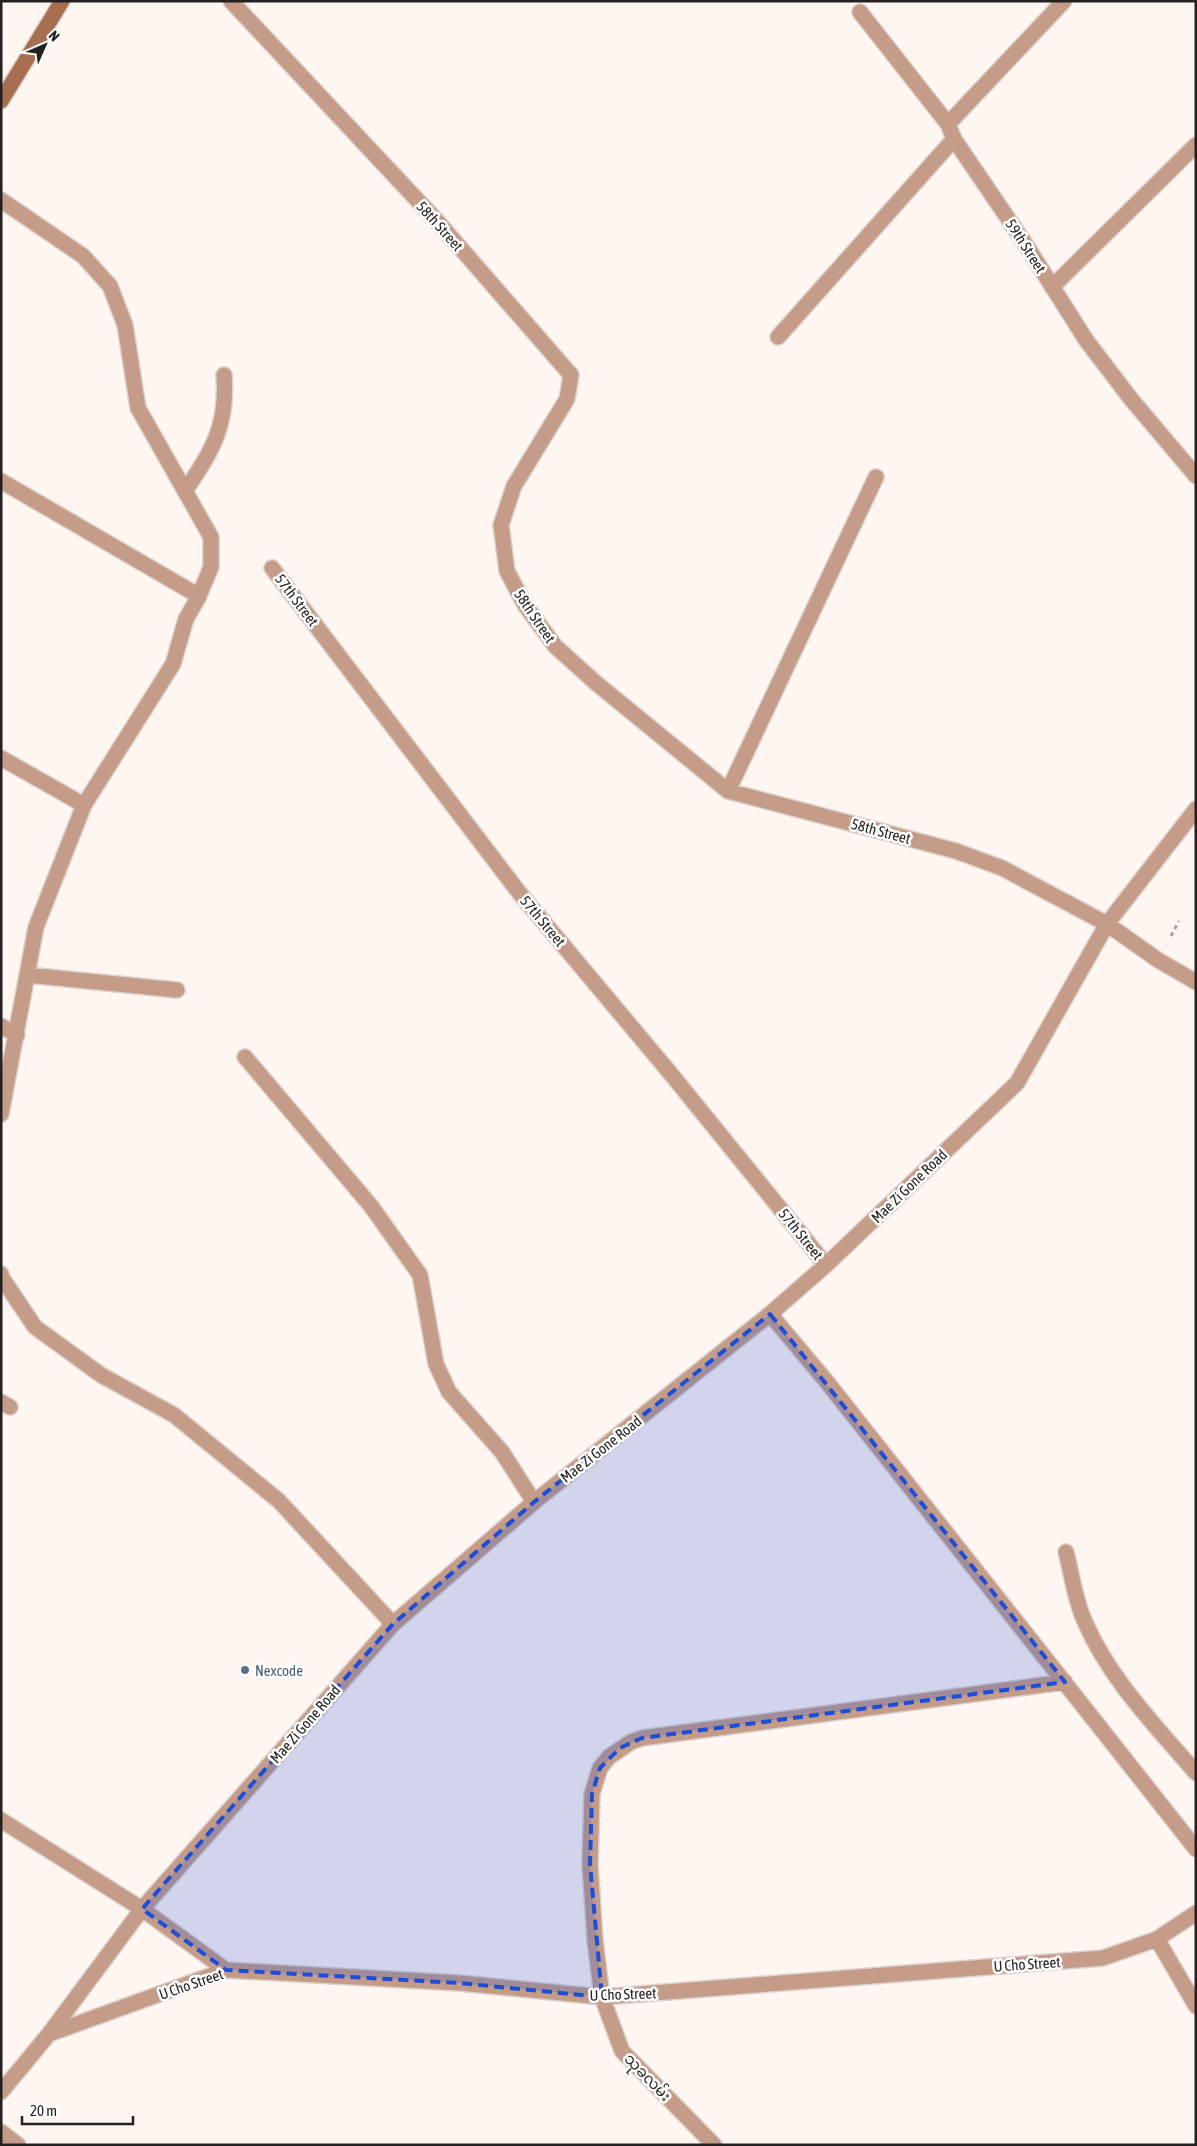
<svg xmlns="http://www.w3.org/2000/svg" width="1197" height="2146" font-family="'Asap Condensed','Noto Sans Myanmar',sans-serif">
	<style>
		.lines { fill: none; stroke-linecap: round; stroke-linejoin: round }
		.lane-casing { stroke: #dcd3d0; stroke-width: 18 }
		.street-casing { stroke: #dcd3d0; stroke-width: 18 }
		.secondary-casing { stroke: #dcd3d0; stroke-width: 18 }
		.path { stroke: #a7a09d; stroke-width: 3; stroke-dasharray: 4 4; stroke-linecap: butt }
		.lane { stroke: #c49c87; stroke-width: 15 }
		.street { stroke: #c49c87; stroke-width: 15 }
		.secondary { stroke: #a76f50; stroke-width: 15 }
		.marked { fill: #1d4ed8; fill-opacity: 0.2; stroke: #1d4ed8; stroke-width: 4; stroke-dasharray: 10 6; stroke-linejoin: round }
		.service-dot { fill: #5c6f8a; stroke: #fff; stroke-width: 2 }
		.labels { text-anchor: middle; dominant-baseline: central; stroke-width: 5; stroke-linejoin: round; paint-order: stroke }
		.street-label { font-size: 15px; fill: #252120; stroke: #fff }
		.service-label { font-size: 15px; fill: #4e5e75; stroke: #fff; text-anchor: start }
	</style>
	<rect width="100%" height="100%" fill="#fff5f1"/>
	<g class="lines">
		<g class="lane-casing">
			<path id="lane" d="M1,200L83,256L110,286L125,325L138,408L185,491
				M778,337L954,139
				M1,1402L10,1407
				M1,1820L142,1909"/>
		</g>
		<g class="street-casing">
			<path id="street" d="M231,1L436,220L571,375L567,399L514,486L501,525L507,571L525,605L555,646L596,683L728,791L956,851L1002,868L1107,924L1158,960L1196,982
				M860,12L948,124L954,139L1028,248L1086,340L1131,399L1196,476
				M948,124L1064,1
				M1052,287L1196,145
				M1,481L199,596
				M272,568L521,895L671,1074L826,1265
				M1,758L84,805
				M728,791L876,477
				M27,975L177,990
				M1,1026L17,1035
				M245,1057L371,1206L420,1275L436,1364L449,1392L502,1452L534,1502
				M1,1114L36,927L84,805L173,664L186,619L199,596L211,567V537L185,491C212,451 228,426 224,375
				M1,1274L2,1278L35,1327L101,1375L174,1415L279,1501L393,1624
				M770,1314L827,1382L1196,1849
				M1066,1552C1072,1575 1075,1601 1085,1622C1110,1680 1156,1726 1196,1773
				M142,1909L226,1970
				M1157,1939L1196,2006
				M49,2034L226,1970L459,1983L602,1997L1103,1958L1157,1939L1196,1913
				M1,2092L49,2034L142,1909L393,1624L534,1502L770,1314L826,1265L1017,1083L1107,924L1196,809
				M1,2132L18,2145
				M714,2145L622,2051L602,1997L595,1940L590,1864L592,1794L600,1768L609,1757L631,1742L642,1738L1065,1682"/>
		</g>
		<g class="secondary-casing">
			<path id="secondary" d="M1,101L62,1"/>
		</g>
		<path class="path" d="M1171,936L1179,921"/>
		<use href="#lane" class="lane"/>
		<use href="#street" class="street"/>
		<use href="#secondary" class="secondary"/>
	</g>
	<path class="marked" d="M770,1314L1065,1682L642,1738L620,1748L600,1768L592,1794L590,1864L602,1997L459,1983L226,1970L142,1909L393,1624L534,1502Z"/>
	<circle class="service-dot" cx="245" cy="1670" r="5"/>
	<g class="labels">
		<g class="street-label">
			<text transform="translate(440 226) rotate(48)">58th Street</text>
			<text transform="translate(1026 246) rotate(57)">59th Street</text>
			<text transform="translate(297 600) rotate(53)">57th Street</text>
			<text transform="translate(535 616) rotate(56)">58th Street</text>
			<text transform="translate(881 831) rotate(15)">58th Street</text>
			<text transform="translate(543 921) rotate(50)">57th Street</text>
			<text transform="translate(909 1186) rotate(-44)">Mae Zi Gone Road</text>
			<text transform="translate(801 1234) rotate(51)">57th Street</text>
			<text transform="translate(601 1449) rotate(-38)">Mae Zi Gone Road</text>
			<text transform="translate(305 1724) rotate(-49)">Mae Zi Gone Road</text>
			<text transform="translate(1027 1964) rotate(-4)">U Cho Street</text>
			<text transform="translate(191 1984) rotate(-19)">U Cho Street</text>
			<text transform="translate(623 1994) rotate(-2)">U Cho Street</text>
			<text transform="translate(648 2077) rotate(46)">သုခလမ်း</text>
		</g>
		<g class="service-label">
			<text x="255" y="1670">Nexcode</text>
		</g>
	</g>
	<rect width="1197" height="2146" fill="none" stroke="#252120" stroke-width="5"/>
	<g transform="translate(45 45) rotate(45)" stroke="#ffffff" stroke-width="4" paint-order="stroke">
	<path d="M0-4L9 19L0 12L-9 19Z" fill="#252120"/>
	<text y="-8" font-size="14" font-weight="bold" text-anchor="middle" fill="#252120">N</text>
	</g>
	<path d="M22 2116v8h111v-8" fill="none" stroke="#252120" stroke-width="2.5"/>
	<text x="30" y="2116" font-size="15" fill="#252120" stroke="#ffffff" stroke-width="4" paint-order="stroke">20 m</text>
</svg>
